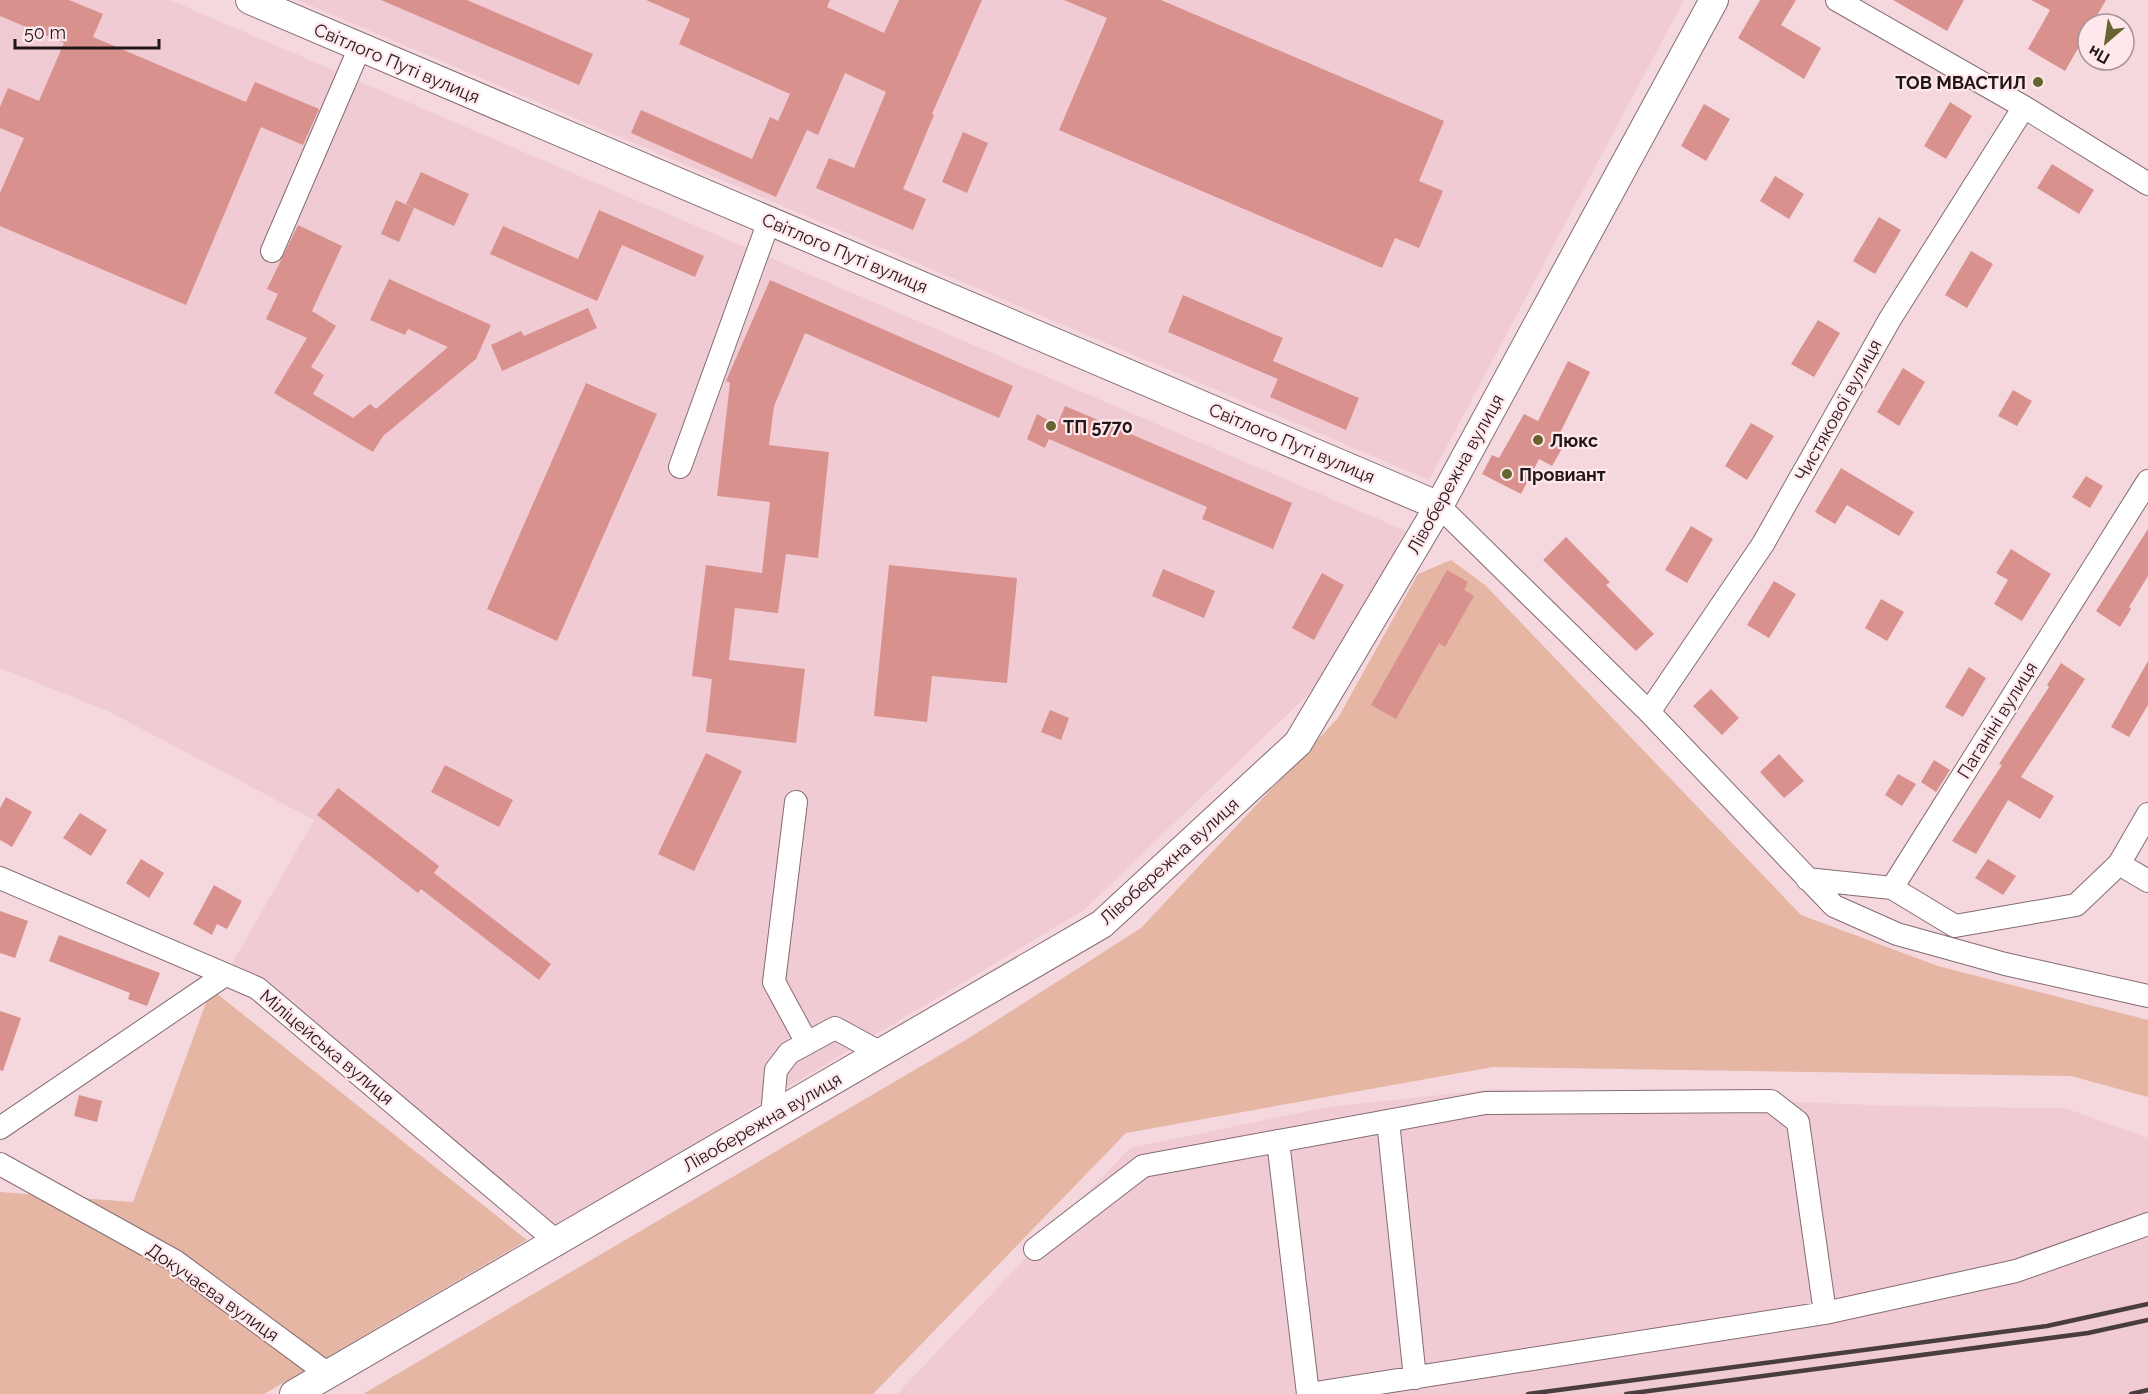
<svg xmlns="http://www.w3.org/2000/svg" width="2148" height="1394" font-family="Raleway,sans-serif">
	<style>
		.built { fill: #f0cbd3 }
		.green { fill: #e4b6a3 }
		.building { fill: #d8918d }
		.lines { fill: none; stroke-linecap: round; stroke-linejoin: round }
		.minor-casing { stroke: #856c72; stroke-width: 24 }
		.major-casing { stroke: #856c72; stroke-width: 30 }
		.minor { stroke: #fff; stroke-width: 22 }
		.major { stroke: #fff; stroke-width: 28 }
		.rail { stroke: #4a3d3f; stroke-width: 4.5 }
		.poi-dot { fill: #686431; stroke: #ffe7ec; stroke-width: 2 }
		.labels { text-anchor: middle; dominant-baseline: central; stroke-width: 4.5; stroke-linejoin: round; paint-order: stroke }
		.street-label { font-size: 18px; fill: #211719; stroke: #ffe7ec }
		.poi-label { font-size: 18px; font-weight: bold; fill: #211719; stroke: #ffe7ec; text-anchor: start }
	</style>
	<rect width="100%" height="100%" fill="#f5d8de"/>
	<path class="built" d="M0,0H170L1406,531L1321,682L1084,910L552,1228L230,967L314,820L108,711L0,668Z
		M297,0H1684L1429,480Z
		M1496,1089L1893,1106L2065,1108L2148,1138V1394H897L1130,1148L1328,1107Z"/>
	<path class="green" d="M1451,560L1485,585L1801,915L1938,966L2148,1020V1097L2071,1076L1493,1067L1126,1133L873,1394H363L969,1038L1141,928L1338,718L1418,574Z
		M211,989L527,1240L264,1394H0V1192L133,1202Z"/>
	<path class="building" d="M0,0H69L103,14L93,37L246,102L255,82L319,109L303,145L261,127L186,305L0,226V193L24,138L0,128V107L8,88L39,101L64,43L0,16Z
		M381,0H467L593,54L579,85Z
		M646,0H830L827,7L884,33L899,0H982L932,114L934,115L903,189L926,199L913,230L816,188L829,158L854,168L886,92L845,73L818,135L807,130L776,197L631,133L641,110L752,159L770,117L778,121L790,94L679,44L690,19Z
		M1064,0H1161L1444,121L1419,181L1443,191L1419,248L1395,238L1382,268L1059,130L1107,18Z
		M1760,0H1796L1781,25L1821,48L1804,79L1738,38Z
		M1893,0H1964L1947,31Z
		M2031,0H2106L2092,24H2088V31L2065,71L2028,49L2050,10Z
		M1950,102L1972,116L1946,159L1924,146Z
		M1704,104L1730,119L1706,161L1681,146Z
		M963,132L988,143L967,193L942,182Z
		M2052,164L2094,190L2079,214L2037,188Z
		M421,172L469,194L454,226L406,204Z
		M1775,176L1804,194L1789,219L1760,201Z
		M396,200L414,208L399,242L381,234Z
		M599,210L704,256L695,277L622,245L597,301L490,254L503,226L578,259Z
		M1879,217L1901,230L1875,274L1853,261Z
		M298,225L342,246L312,311L336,326L311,367L324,375L313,394L353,418L370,404L376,409L448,347L408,329L405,335L370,320L389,279L491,325L476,359L383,436L373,452L274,393L307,338L266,319L278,294L267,289Z
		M1971,251L1993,264L1967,308L1945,295Z
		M770,280L1013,386L999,418L805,333L774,406L769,445L829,452L818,558L786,554L778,613L735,608L729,660L805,669L796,743L706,732L712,679L692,676L706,565L762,573L770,502L717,496L730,383L726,381Z
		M1183,295L1283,338L1273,361L1359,398L1346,430L1270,397L1278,379L1168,332Z
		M588,308L597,328L502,371L491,345L521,331L524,336Z
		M1818,320L1840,333L1814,377L1791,364Z
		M1568,361L1590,372L1560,433L1568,438L1552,466L1539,459L1521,494L1482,474L1492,455L1499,458L1524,414L1538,421Z
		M1903,368L1925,382L1899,426L1877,412Z
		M586,383L657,414L557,641L487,609Z
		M2013,390L2032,401L2017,426L1998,416Z
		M1065,406L1292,503L1273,549L1202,519L1207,507L1049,439L1045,448L1027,439L1037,414L1057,425Z
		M1751,423L1774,436L1747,480L1725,466Z
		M1841,468L1914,512L1899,536L1847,505L1835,524L1815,512Z
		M2086,476L2103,486L2090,508L2072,497Z
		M1691,526L1713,539L1687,583L1665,570Z
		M2148,529V576L2129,607L2131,609L2120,627L2096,611Z
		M1566,537L1610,582L1606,585L1654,634L1636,651L1543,560Z
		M2011,549L2051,574L2022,621L1994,604L2008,580L1996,573Z
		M889,565L1017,578L1007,683L932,676L927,722L874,716Z
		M1163,569L1215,591L1204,618L1152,596Z
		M1447,570L1468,582L1464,590L1474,596L1445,647L1439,643L1396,719L1371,705Z
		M1322,573L1344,585L1314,640L1292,628Z
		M1774,581L1796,594L1769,638L1747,625Z
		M1881,599L1904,612L1887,641L1865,628Z
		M2148,661V705L2129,737L2111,727Z
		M2061,663L2085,679L2021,777L2054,796L2040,819L2008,800L1976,854L1952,841L2002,765L1999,764L2049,687L2047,685Z
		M1969,667L1986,678L1963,717L1945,707Z
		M1711,689L1739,718L1722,735L1693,706Z
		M1050,710L1069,718L1061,740L1041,732Z
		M706,753L742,771L694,871L658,854Z
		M1779,754L1804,781L1784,798L1760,772Z
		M1934,760L1950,770L1936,792L1921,782Z
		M445,765L513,800L499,827L431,792Z
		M1898,774L1916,784L1902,806L1885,795Z
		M338,788L439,866L434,873L551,964L539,980L421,889L418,893L317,815Z
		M6,797L32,812L12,847L0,840V808Z
		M80,813L107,830L91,856L63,838Z
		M141,859L164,873L149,898L126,883Z
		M1988,859L2016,876L2003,895L1975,878Z
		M214,885L242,901L227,929L217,924L212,935L193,924Z
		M0,911L28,921L15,958L0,953Z
		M59,935L160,973L147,1006L128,999L130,993L49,961Z
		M0,1011L21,1018L3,1071L0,1070Z
		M79,1095L102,1101L97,1122L74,1116Z"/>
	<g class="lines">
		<g class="minor-casing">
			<path id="minor" d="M1837,0L2024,107L2148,184
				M272,251L360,47
				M680,467L769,221
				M1439,506L1649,712L1834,906L1897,934L2005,964L2148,996
				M1649,712L1763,544L1890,319L2024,107
				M796,802L774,982L807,1043
				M2119,864L2148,814
				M0,878L257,988L556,1241
				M1807,879L1892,888L2148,481
				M1892,888L1955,926L2076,905L2119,864L2148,881
				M772,1116L776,1070L789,1053L835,1028L881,1053
				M1388,1121L1415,1378
				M0,1128L225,975
				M1278,1141L1308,1394
				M0,1164L175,1261L328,1374
				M1035,1249L1143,1166L1485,1103L1771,1101L1798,1122L1825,1313
				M1309,1394L1825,1313L2016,1271L2148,1224"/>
		</g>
		<g class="major-casing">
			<path id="major" d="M250,0L1439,506
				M294,1394L1102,924L1298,743L1439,506L1714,0"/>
		</g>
		<use href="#minor" class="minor"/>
		<use href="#major" class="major"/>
		<path class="rail" d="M1528,1394L2047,1326L2148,1304
			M1626,1394L2088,1333L2148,1320
			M2131,1394L2148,1390"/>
	</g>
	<g class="poi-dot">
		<circle cx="2038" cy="82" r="6"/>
		<circle cx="1051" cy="426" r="6"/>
		<circle cx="1538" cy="440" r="6"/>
		<circle cx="1507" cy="474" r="6"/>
	</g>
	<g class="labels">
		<g class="street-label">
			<text transform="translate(397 63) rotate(23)">Світлого Путі вулиця</text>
			<text transform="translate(845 253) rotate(23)">Світлого Путі вулиця</text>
			<text transform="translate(1838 410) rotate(-61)">Чистякової вулиця</text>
			<text transform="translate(1292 443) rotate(23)">Світлого Путі вулиця</text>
			<text transform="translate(1455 474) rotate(-61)">Лівобережна вулиця</text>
			<text transform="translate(1997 720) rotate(-58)">Паганіні вулиця</text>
			<text transform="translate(1169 861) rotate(-42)">Лівобережна вулиця</text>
			<text transform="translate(327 1047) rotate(40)">Міліцейська вулиця</text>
			<text transform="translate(762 1122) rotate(-30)">Лівобережна вулиця</text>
			<text transform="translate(213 1292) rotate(35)">Докучаєва вулиця</text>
		</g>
		<g class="poi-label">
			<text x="2026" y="82" text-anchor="end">ТОВ МВАСТИЛ</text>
			<text x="1063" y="426">ТП 5770</text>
			<text x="1550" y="440">Люкс</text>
			<text x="1519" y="474">Провиант</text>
		</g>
	</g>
	<g transform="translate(2106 42) rotate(209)"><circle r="28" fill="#ffe7ec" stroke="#a69498" stroke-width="1.5"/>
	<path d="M0-4.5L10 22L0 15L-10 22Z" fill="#686431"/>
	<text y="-9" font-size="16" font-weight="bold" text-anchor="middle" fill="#211719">Пн</text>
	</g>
	<path d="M15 39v9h144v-9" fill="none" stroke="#211719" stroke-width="3"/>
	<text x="24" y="39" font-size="18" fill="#211719" stroke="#ffe7ec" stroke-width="4.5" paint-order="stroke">50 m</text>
</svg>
